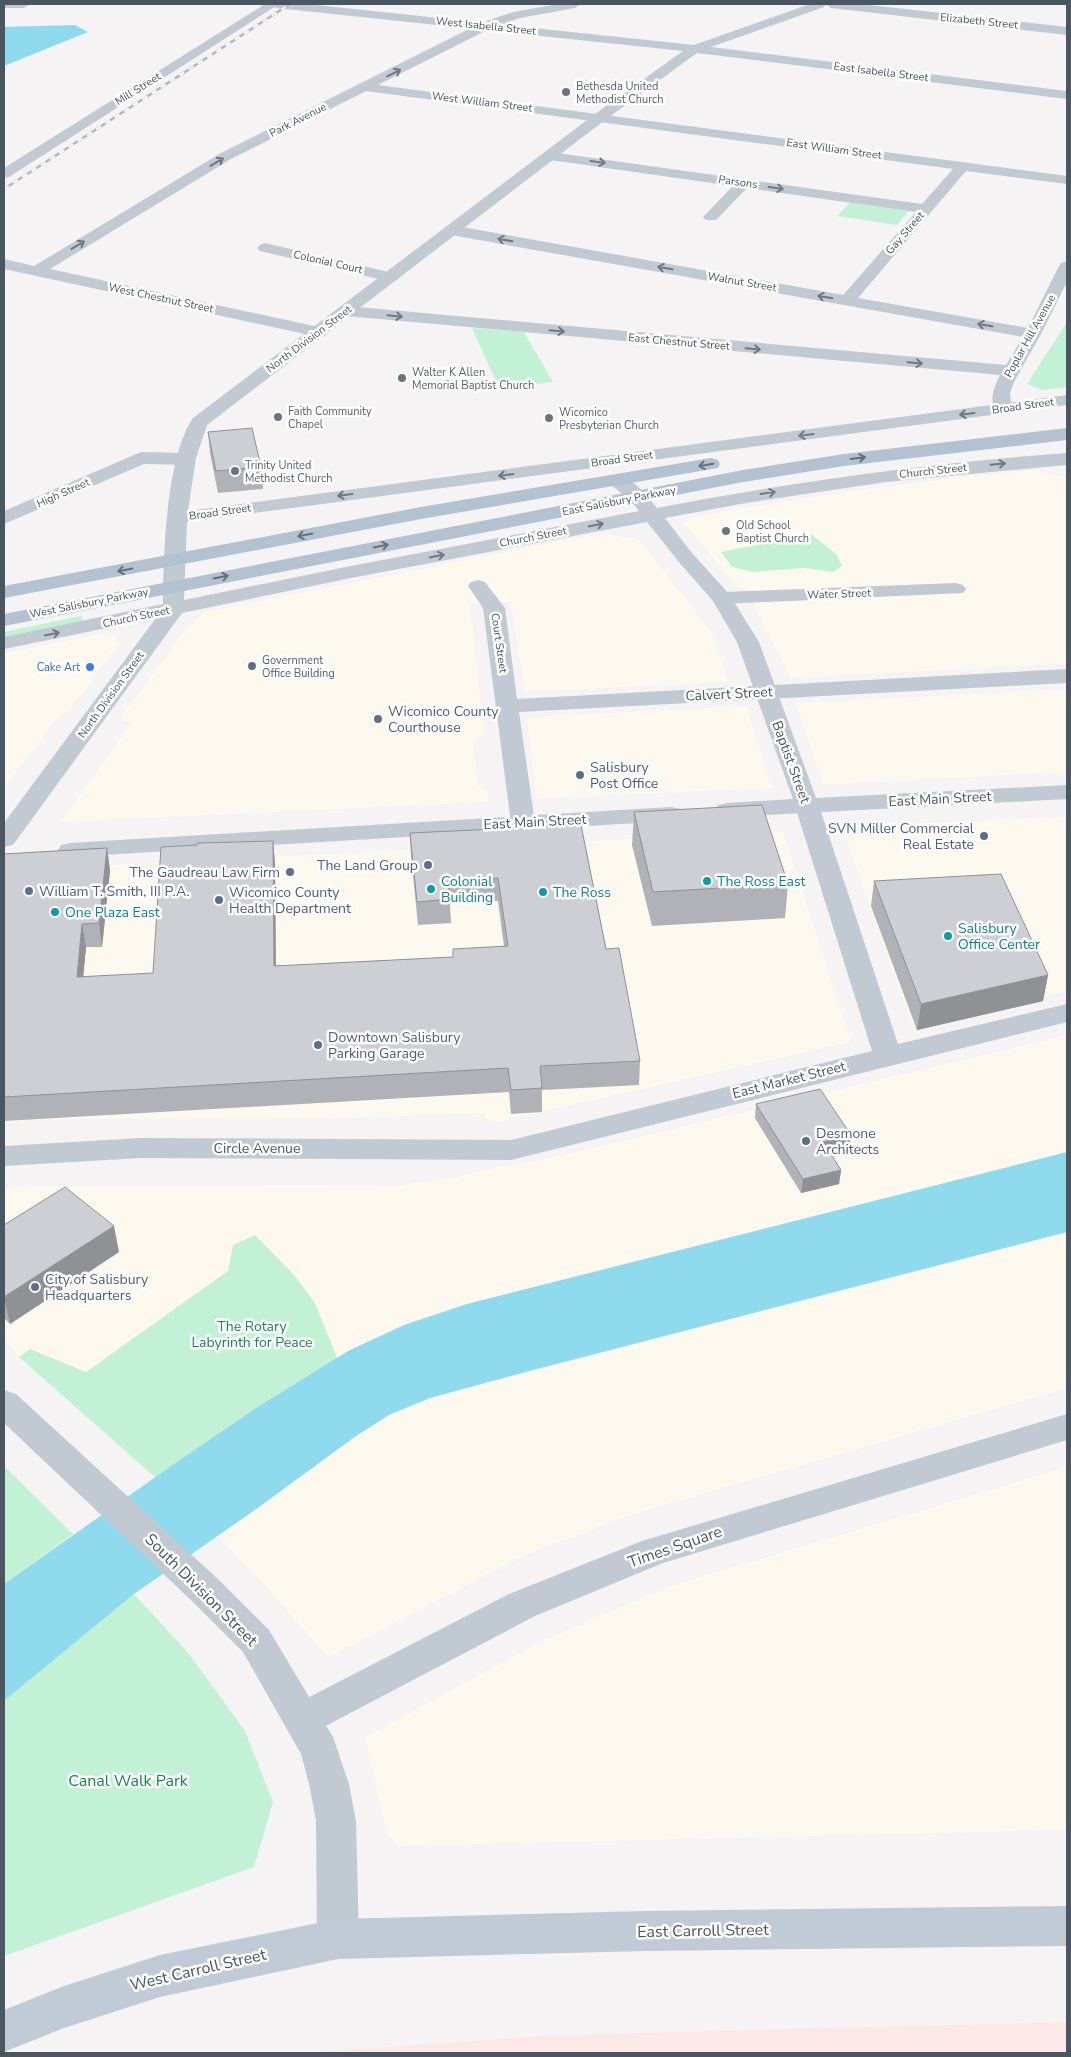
<svg xmlns="http://www.w3.org/2000/svg" width="1071" height="2057" font-family="'Nunito Sans',sans-serif">
	<style>
		.commercial { fill: #fdf9ef }
		.medical { fill: #fce8e6 }
		.green { fill: #c3f1d5 }
		.water { fill: #90daee }
		.lines { fill: none; stroke-linecap: round; stroke-linejoin: round }
		.minor { fill: #c1cad2; fill-rule: evenodd }
		.tertiary { fill: #c1cad2; fill-rule: evenodd }
		.secondary { fill: #c1cbd6; fill-rule: evenodd }
		.primary { fill: #b3c2d1; fill-rule: evenodd }
		.rail-casing { stroke: #b5b8bd; stroke-width: 2.5 }
		.rail { stroke: #fff; stroke-width: 2; stroke-dasharray: 5.5; stroke-linecap: butt }
		.wall { fill: #b0b2b7 }
		.shaded-wall { fill: #909195 }
		.building { fill: #cdcfd5; stroke: #909195 }
		.oneway { stroke: #6e7983 }
		.oneway2 { stroke: #64717d }
		.worship-dot { fill: #6b7280; stroke: #fff; stroke-width: 2 }
		.service-dot { fill: #5c6f8a; stroke: #fff; stroke-width: 2 }
		.shop-dot { fill: #3f7fe0; stroke: #fff; stroke-width: 2 }
		.culture-dot { fill: #0f9aa8; stroke: #fff; stroke-width: 2 }
		.labels { text-anchor: middle; dominant-baseline: central; stroke-width: 5; stroke-linejoin: round; paint-order: stroke }
		.far-street-label { font-size: 11px; fill: #4a5661; stroke: #fff }
		.far-worship-label { font-size: 11px; fill: #5b616d; stroke: #fff; text-anchor: start }
		.far-service-label { font-size: 11px; fill: #4e5e75; stroke: #fff; text-anchor: start }
		.far-shop-label { font-size: 11px; fill: #366cbe; stroke: #fff; text-anchor: end }
		.street-label { font-size: 14px; fill: #4a5661; stroke: #fff }
		.service-label { font-size: 14px; fill: #4e5e75; stroke: #fff; text-anchor: start }
		.culture-label { font-size: 14px; fill: #0d838f; stroke: #fff; text-anchor: start }
		.park-label { font-size: 14px; fill: #17864f; stroke: #fff }
		.near-street-label { font-size: 16px; fill: #4a5661; stroke: #fff }
		.near-park-label { font-size: 16px; fill: #17864f; stroke: #fff }
	</style>
	<rect width="100%" height="100%" fill="#f5f3f3"/>
	<path class="commercial" d="M1037,470L1067,478V664L791,678L745,588H739L684,524L687,519L736,509L848,491L961,477Z
		M604,534L639,539L713,634L728,682L525,692L511,602L470,604L484,733L473,743L478,785L488,792L489,802L61,822L132,722L120,720L123,714L191,622L206,612L580,537Z
		M104,633L116,637L119,644L68,713L62,712L4,788V653Z
		M1067,689V772L824,785L795,703Z
		M746,706L772,788L536,799L527,717Z
		M1067,816V991L913,1027L842,828Z
		M783,831L851,1042L487,1124L485,1113L326,1119H48L4,1123V883L12,870Z
		M1067,1035V1152L467,1304L404,1325L348,1351L337,1358L331,1342L233,1245L228,1271L86,1372L30,1349L19,1357L4,1340V1189L35,1186L400,1185L452,1178L493,1168L547,1159Z
		M1067,1232V1388L630,1515L523,1556L329,1657L218,1535L356,1436L389,1415L430,1398Z
		M1067,1467V1830L399,1846L386,1832L365,1737L536,1644L667,1587Z"/>
	<path class="medical" d="M1067,2022V2053H304L561,2035Z"/>
	<path class="green" d="M850,203L909,211L897,225L837,216Z
		M1067,322V387L1042,390L1027,384Z
		M472,328L524,332L553,382L499,388Z
		M811,534L836,554L842,566L833,572L804,568L753,572L732,567L721,552Z
		M81,616L84,623L4,638V632Z
		M255,1235L294,1275L315,1303L337,1358L256,1408L155,1477L19,1357L30,1349L86,1372L228,1271L233,1245Z
		M4,1466L73,1534L4,1584Z
		M134,1594L189,1654L245,1731L273,1802L254,1867L4,1956V1701Z"/>
	<path class="water" d="M75,25L88,32L4,66V27Z
		M1067,1152V1232L537,1369L430,1398L389,1415L356,1436L255,1510L134,1594L4,1701V1584L171,1466L256,1408L348,1351L404,1325L467,1304Z"/>
	<g class="lines">
		<path class="minor" d="M265,4H279L9,177L4,178V168Z
			M558,4H581L575,8L520,18L489,29L378,85L1067,176V184L966,171L858,298L1028,328L1059,266L1061,263L1067,261V282L1041,334L1014,382L1010,393L1012,409L1009,413L1003,414L997,413C988,401 994,387 1000,375L346,316L340,315L338,311L340,307L346,306L1006,365L1023,337L451,235L446,233L443,230L446,227L451,225L843,295L916,212L747,188L716,220H706L703,217L733,186L550,160L545,159L543,156L545,153L550,152L922,204L953,169L366,91L231,159L50,269L319,327L325,328L327,332L325,336L319,337L4,269V259L34,266L221,153L481,23L513,12Z
			M825,4H860L1067,27V35L831,8Z
			M265,243L397,274L399,277L397,280L391,282L260,251L257,248L260,245Z
			M141,452L186,453L193,455L195,459L193,463L186,465L144,464L4,524V511Z
			M478,580L485,582L505,608L517,699L1067,669V683L519,712L535,823L532,828L523,830L514,828L511,823L483,608L468,586L471,582Z
			M956,583L963,585L966,589L963,593L722,604L715,602L712,598L715,594L722,592Z
			M807,799L816,801L819,806L898,1044L1067,1004V1022L511,1160L141,1158L4,1166V1146L141,1138L511,1140L872,1051L795,806L798,801Z
			M1067,1414V1440L663,1563L535,1616L316,1731L303,1736L290,1731L284,1719L290,1707L509,1594L642,1541Z"/>
		<path class="tertiary" d="M4,4H30L24,8H4Z
			M270,4H307L694,45L810,4H826L824,7L711,47L1067,91V99L697,53L605,120L207,425L196,458L188,511L1067,395V405L187,522L184,600L351,566L639,511L631,501L605,480L608,476C628,471 646,494 657,508C793,482 929,463 1067,453V465L886,482L746,503L665,518L692,553L729,594L759,642L816,798L1067,785V799L727,817L718,815L715,810L718,805L727,803L793,799L737,642L713,601L678,561L647,522L351,578L182,613L13,845L4,847V823L156,618L4,649V637L163,604C163,556 166,457 193,418L595,114L683,51L276,8Z
			M671,807L680,809L683,814L680,819L671,821L70,857L61,855L58,850L61,845L70,843Z
			M4,1390L16,1394L219,1580L269,1630L333,1737L349,1784L356,1821L359,1939L353,1953L338,1959L323,1953L317,1939L316,1821L309,1784L301,1754L243,1652L193,1602L4,1423Z"/>
		<path class="secondary" d="M1067,1906V1946L646,1951L338,1959L160,1997L64,2028L4,2052V2010L64,1986L160,1955L338,1919L646,1911Z"/>
		<path class="primary" d="M1067,428V440L844,466L743,482L4,626V614L743,470L844,454Z
			M711,458L718,460L720,464L718,468L421,519L4,598V586L421,507Z"/>
		<g class="rail-casing">
			<path id="rail" d="M4,189L290,4"/>
		</g>
		<use href="#rail" class="rail"/>
	</g>
	<path class="wall" d="M208,432L261,467L263,489L218,493L210,453Z
		M634,812L788,884L785,918L652,926L632,845Z
		M581,825L606,949L640,1061L639,1085L542,1090V1112L511,1114L509,1092L4,1121V854L107,848L110,871L102,947H86L83,977L153,973L273,841L275,864L276,966L453,957L504,946L498,901L450,904L451,923L418,925L411,856L410,833Z
		M874,881L1048,975L1043,1001L917,1030L871,906Z
		M756,1104L851,1135L849,1149L830,1154L841,1170L839,1184L801,1193L755,1118Z
		M4,1225L119,1252L10,1324L4,1318Z"/>
	<path class="shaded-wall" d="M273,841L275,864L276,990L274,966Z
		M107,848L110,871L102,947L99,923Z
		M82,924L86,947L81,1001L77,977Z
		M1048,975L1043,1001L917,1030L921,1004Z
		M851,1135L849,1149L821,1156L823,1142Z
		M841,1170L839,1184L801,1193L803,1179Z
		M114,1226L119,1252L10,1324L4,1297Z"/>
	<path class="building" d="M252,428L261,467L216,471L208,432Z
		M762,805L788,884L653,892L634,812Z
		M581,825L606,949L619,948L640,1061L540,1066L542,1088L511,1090L508,1068L4,1097V854L107,848L99,923L82,924L77,977L153,973L161,847L197,845L198,843L273,841L274,966L453,957V949L508,946L498,878L448,881L450,899L417,902L410,833Z
		M1001,874L1048,975L921,1004L874,881Z
		M820,1089L851,1135L823,1142L841,1170L803,1179L756,1104Z
		M65,1187L114,1226L4,1297V1225Z"/>
	<defs><path id="oneway-shaft" d="M-6 0H5M1.5-3L5.5 0L1.5 3" fill="none" stroke-width="1.6" stroke-linecap="round" stroke-linejoin="round" transform="scale(1.25)"/></defs>
	<g class="oneway">
		<use href="#oneway-shaft" transform="translate(394 73) rotate(-27)"/>
		<use href="#oneway-shaft" transform="translate(217 162) rotate(-31)"/>
		<use href="#oneway-shaft" transform="translate(598 162) rotate(8)"/>
		<use href="#oneway-shaft" transform="translate(776 188) rotate(8)"/>
		<use href="#oneway-shaft" transform="translate(505 240) rotate(-170)"/>
		<use href="#oneway-shaft" transform="translate(78 245) rotate(-31)"/>
		<use href="#oneway-shaft" transform="translate(665 268) rotate(-170)"/>
		<use href="#oneway-shaft" transform="translate(825 297) rotate(-170)"/>
		<use href="#oneway-shaft" transform="translate(395 316) rotate(6)"/>
		<use href="#oneway-shaft" transform="translate(985 325) rotate(-170)"/>
		<use href="#oneway-shaft" transform="translate(557 331) rotate(5)"/>
		<use href="#oneway-shaft" transform="translate(753 349) rotate(5)"/>
		<use href="#oneway-shaft" transform="translate(915 363) rotate(5)"/>
		<use href="#oneway-shaft" transform="translate(967 414) rotate(173)"/>
		<use href="#oneway-shaft" transform="translate(806 435) rotate(172)"/>
		<use href="#oneway-shaft" transform="translate(998 464) rotate(-5)"/>
		<use href="#oneway-shaft" transform="translate(506 475) rotate(173)"/>
		<use href="#oneway-shaft" transform="translate(768 493) rotate(-8)"/>
		<use href="#oneway-shaft" transform="translate(345 495) rotate(173)"/>
		<use href="#oneway-shaft" transform="translate(596 525) rotate(-11)"/>
		<use href="#oneway-shaft" transform="translate(437 556) rotate(-11)"/>
		<use href="#oneway-shaft" transform="translate(52 634) rotate(-11)"/>
	</g>
	<g class="oneway2">
		<use href="#oneway-shaft" transform="translate(858 458) rotate(-7)"/>
		<use href="#oneway-shaft" transform="translate(706 465) rotate(170)"/>
		<use href="#oneway-shaft" transform="translate(305 535) rotate(169)"/>
		<use href="#oneway-shaft" transform="translate(381 546) rotate(-11)"/>
		<use href="#oneway-shaft" transform="translate(125 570) rotate(169)"/>
		<use href="#oneway-shaft" transform="translate(221 577) rotate(-11)"/>
	</g>
	<g class="worship-dot">
		<circle cx="566" cy="92" r="5"/>
		<circle cx="402" cy="378" r="5"/>
		<circle cx="278" cy="417" r="5"/>
		<circle cx="549" cy="418" r="5"/>
		<circle cx="235" cy="471" r="5"/>
		<circle cx="726" cy="531" r="5"/>
	</g>
	<g class="service-dot">
		<circle cx="252" cy="666" r="5"/>
		<circle cx="378" cy="719" r="5"/>
		<circle cx="580" cy="775" r="5"/>
		<circle cx="984" cy="836" r="5"/>
		<circle cx="428" cy="865" r="5"/>
		<circle cx="290" cy="872" r="5"/>
		<circle cx="29" cy="891" r="5"/>
		<circle cx="219" cy="900" r="5"/>
		<circle cx="318" cy="1045" r="5"/>
		<circle cx="806" cy="1141" r="5"/>
		<circle cx="35" cy="1287" r="5"/>
	</g>
	<circle class="shop-dot" cx="90" cy="667" r="5"/>
	<g class="culture-dot">
		<circle cx="707" cy="881" r="5"/>
		<circle cx="431" cy="889" r="5"/>
		<circle cx="543" cy="892" r="5"/>
		<circle cx="55" cy="912" r="5"/>
		<circle cx="948" cy="936" r="5"/>
	</g>
	<g class="labels">
		<g class="far-street-label">
			<text transform="translate(979 21) rotate(6)">Elizabeth Street</text>
			<text transform="translate(486 26) rotate(6)">West Isabella Street</text>
			<text transform="translate(881 72) rotate(7)">East Isabella Street</text>
			<text transform="translate(138 89) rotate(-32)">Mill Street</text>
			<text transform="translate(482 102) rotate(7)">West William Street</text>
			<text transform="translate(298 120) rotate(-27)">Park Avenue</text>
			<text transform="translate(834 149) rotate(8)">East William Street</text>
			<text transform="translate(738 182) rotate(8)">Parsons</text>
			<text transform="translate(905 233) rotate(-49)">Gay Street</text>
			<text transform="translate(328 262) rotate(13)">Colonial Court</text>
			<text transform="translate(742 282) rotate(10)">Walnut Street</text>
			<text transform="translate(161 298) rotate(12)">West Chestnut Street</text>
			<text transform="translate(1030 336) rotate(-61)">Poplar Hill Avenue</text>
			<text transform="translate(309 339) rotate(-37)">North Division Street</text>
			<text transform="translate(679 342) rotate(5)">East Chestnut Street</text>
			<text transform="translate(1023 406) rotate(-8)">Broad Street</text>
			<text transform="translate(622 459) rotate(-8)">Broad Street</text>
			<text transform="translate(933 471) rotate(-6)">Church Street</text>
			<text transform="translate(63 493) rotate(-24)">High Street</text>
			<text transform="translate(619 501) rotate(-11)">East Salisbury Parkway</text>
			<text transform="translate(220 512) rotate(-8)">Broad Street</text>
			<text transform="translate(533 537) rotate(-11)">Church Street</text>
			<text transform="translate(839 594) rotate(-2)">Water Street</text>
			<text transform="translate(89 603) rotate(-11)">West Salisbury Parkway</text>
			<text transform="translate(136 617) rotate(-12)">Church Street</text>
			<text transform="translate(499 643) rotate(82)">Court Street</text>
			<text transform="translate(111 695) rotate(-54)">North Division Street</text>
		</g>
		<g class="far-worship-label">
			<text x="576" y="86">Bethesda United<tspan x="576" dy="13">Methodist Church</tspan></text>
			<text x="412" y="372">Walter K Allen<tspan x="412" dy="13">Memorial Baptist Church</tspan></text>
			<text x="288" y="411">Faith Community<tspan x="288" dy="13">Chapel</tspan></text>
			<text x="559" y="412">Wicomico<tspan x="559" dy="13">Presbyterian Church</tspan></text>
			<text x="245" y="465">Trinity United<tspan x="245" dy="13">Methodist Church</tspan></text>
			<text x="736" y="525">Old School<tspan x="736" dy="13">Baptist Church</tspan></text>
		</g>
		<g class="far-service-label">
			<text x="262" y="660">Government<tspan x="262" dy="13">Office Building</tspan></text>
		</g>
		<g class="far-shop-label">
			<text x="80" y="667">Cake Art</text>
		</g>
		<g class="street-label">
			<text transform="translate(729 694) rotate(-3)">Calvert Street</text>
			<text transform="translate(791 762) rotate(70)">Baptist Street</text>
			<text transform="translate(940 799) rotate(-3)">East Main Street</text>
			<text transform="translate(535 822) rotate(-3)">East Main Street</text>
			<text transform="translate(789 1080) rotate(-14)">East Market Street</text>
			<text x="257" y="1148">Circle Avenue</text>
		</g>
		<g class="service-label">
			<text x="388" y="711">Wicomico County<tspan x="388" dy="16">Courthouse</tspan></text>
			<text x="590" y="767">Salisbury<tspan x="590" dy="16">Post Office</tspan></text>
			<text x="974" y="828" text-anchor="end">SVN Miller Commercial<tspan x="974" dy="16">Real Estate</tspan></text>
			<text x="418" y="865" text-anchor="end">The Land Group</text>
			<text x="280" y="872" text-anchor="end">The Gaudreau Law Firm</text>
			<text x="39" y="891">William T. Smith, III P.A.</text>
			<text x="229" y="892">Wicomico County<tspan x="229" dy="16">Health Department</tspan></text>
			<text x="328" y="1037">Downtown Salisbury<tspan x="328" dy="16">Parking Garage</tspan></text>
			<text x="816" y="1133">Desmone<tspan x="816" dy="16">Architects</tspan></text>
			<text x="45" y="1279">City of Salisbury<tspan x="45" dy="16">Headquarters</tspan></text>
		</g>
		<g class="culture-label">
			<text x="441" y="881">Colonial<tspan x="441" dy="16">Building</tspan></text>
			<text x="717" y="881">The Ross East</text>
			<text x="553" y="892">The Ross</text>
			<text x="65" y="912">One Plaza East</text>
			<text x="958" y="928">Salisbury<tspan x="958" dy="16">Office Center</tspan></text>
		</g>
		<g class="park-label">
			<text x="252" y="1326">The Rotary<tspan x="252" dy="16">Labyrinth for Peace</tspan></text>
		</g>
		<g class="near-street-label">
			<text transform="translate(675 1547) rotate(-19)">Times Square</text>
			<text transform="translate(201 1590) rotate(45)">South Division Street</text>
			<text transform="translate(703 1931) rotate(-1)">East Carroll Street</text>
			<text transform="translate(198 1970) rotate(-13)">West Carroll Street</text>
		</g>
		<g class="near-park-label">
			<text x="128" y="1781">Canal Walk Park</text>
		</g>
	</g>
	<rect width="1071" height="2057" fill="none" stroke="#4a5661" stroke-width="10"/>
</svg>
